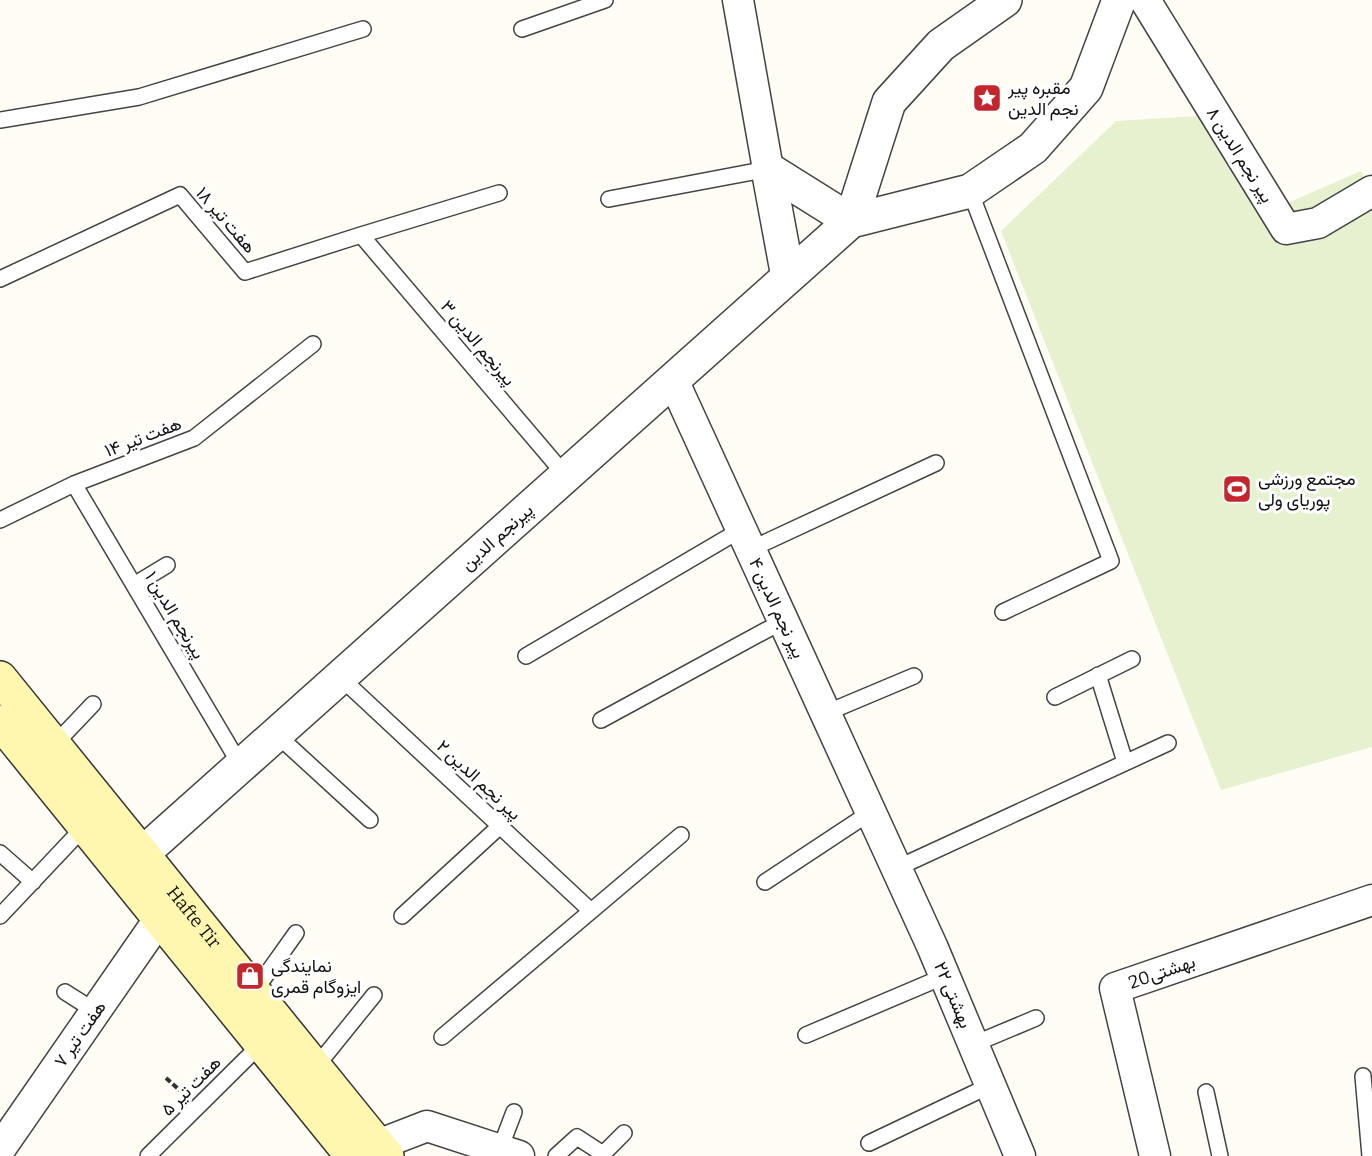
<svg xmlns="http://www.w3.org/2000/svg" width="1372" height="1156" font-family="Bitter,Vazirmatn,serif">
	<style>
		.pitch { fill: #e6f2cf }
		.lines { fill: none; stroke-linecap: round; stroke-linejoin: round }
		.service-casing { stroke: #444; stroke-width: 18 }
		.minor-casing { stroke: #444; stroke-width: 33 }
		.tertiary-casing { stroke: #444; stroke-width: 36 }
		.secondary-casing { stroke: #333; stroke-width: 36 }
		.path { stroke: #333; stroke-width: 4; stroke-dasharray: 6 3; stroke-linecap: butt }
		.service { stroke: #fff; stroke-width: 15 }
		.minor { stroke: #fff; stroke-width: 30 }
		.tertiary { stroke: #fff; stroke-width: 33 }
		.secondary { stroke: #fff6b0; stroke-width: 33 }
		.labels { text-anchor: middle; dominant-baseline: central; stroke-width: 6; stroke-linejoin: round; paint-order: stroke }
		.poi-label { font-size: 18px; fill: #111; stroke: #fff; text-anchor: start }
		.street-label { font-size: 18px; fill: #111; stroke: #fff }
	</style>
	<rect width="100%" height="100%" fill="#fffdf5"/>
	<path class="pitch" d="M1213,115L1264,213L1361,171L1372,194V747L1221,790L1001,231L1116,121Z"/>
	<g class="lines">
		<g class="service-casing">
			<path id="service" d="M522,29L605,0
				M0,120L139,97L363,29
				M970,191L1111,561L1003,612
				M609,199L768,169
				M361,235L566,476
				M0,279L180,195L245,272L361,235L499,193
				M74,484L241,766
				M0,520L74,484L194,438L313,344
				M751,549L936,463
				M134,585L167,565
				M526,656L742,529
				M1098,675L1125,762
				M340,677L591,911
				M1055,697L1132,659
				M826,713L914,676
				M601,720L783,621
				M276,734L370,820
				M54,745L93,704
				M0,853L33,882
				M897,868L1168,743
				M765,882L871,812
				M0,916L85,826
				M402,916L500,826
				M65,992L95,1011
				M254,992L296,933
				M806,1035L945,976
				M442,1037L681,835
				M974,1044L1036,1018
				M315,1068L374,995
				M1363,1076L1370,1156
				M1206,1092L1220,1156
				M869,1143L991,1085
				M500,1149L514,1112
				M148,1156L261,1044
				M556,1156L577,1137L603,1154L624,1133"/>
		</g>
		<g class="minor-casing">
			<path id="minor" d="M738,0L768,169
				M1145,0L1286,229L1318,223L1372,191
				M673,380L932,946L1020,1156
				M378,1145L427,1126L519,1156
				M0,1149L160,918
				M1155,1156L1115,988L1372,900"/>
		</g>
		<g class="tertiary-casing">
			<path id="tertiary" d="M1005,0L941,45L889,102L851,221L970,191L1033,148L1086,88L1119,0
				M768,169L788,277
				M142,854L851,221L768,169"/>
		</g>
		<g class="secondary-casing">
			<g id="secondary">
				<path id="s1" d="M0,678L387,1156"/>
				<path d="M0,722L352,1156"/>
			</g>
		</g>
		<path class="path" d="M166,1078L184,1094"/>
		<use href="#service" class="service"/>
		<use href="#minor" class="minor"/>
		<use href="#tertiary" class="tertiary"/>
		<use href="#secondary" class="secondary"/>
	</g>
	<defs>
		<g id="sight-square" transform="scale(1.5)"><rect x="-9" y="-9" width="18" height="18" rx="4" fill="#c4262e" stroke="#fff"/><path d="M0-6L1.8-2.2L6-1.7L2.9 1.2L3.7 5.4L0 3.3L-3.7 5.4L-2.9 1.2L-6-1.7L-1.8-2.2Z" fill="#fff"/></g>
		<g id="stadium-square" transform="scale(1.5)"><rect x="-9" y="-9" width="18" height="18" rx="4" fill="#c4262e" stroke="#fff"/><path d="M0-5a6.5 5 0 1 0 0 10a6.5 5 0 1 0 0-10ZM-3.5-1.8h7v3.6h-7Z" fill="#fff"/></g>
		<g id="shop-square" transform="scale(1.5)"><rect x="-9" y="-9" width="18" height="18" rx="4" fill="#c4262e" stroke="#fff"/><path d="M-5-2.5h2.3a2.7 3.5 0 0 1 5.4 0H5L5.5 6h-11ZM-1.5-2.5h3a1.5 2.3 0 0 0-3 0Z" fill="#fff"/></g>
	</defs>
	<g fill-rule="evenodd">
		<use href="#sight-square" x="987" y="98"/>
		<use href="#stadium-square" x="1237" y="489"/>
		<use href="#shop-square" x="250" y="976"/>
	</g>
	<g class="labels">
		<g class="poi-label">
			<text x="1008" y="88">مقبره پیر<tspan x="1008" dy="21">نجم الدین</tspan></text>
			<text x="1258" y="479">مجتمع ورزشی<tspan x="1258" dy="21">پوریای ولی</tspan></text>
			<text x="271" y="966">نمایندگی<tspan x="271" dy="21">ایزوگام قمری</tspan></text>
		</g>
		<g class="street-label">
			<text transform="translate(1240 155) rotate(58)">پیر نجم الدین ۸</text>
			<text transform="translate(226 220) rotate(49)">هفت تیر ۱۸</text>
			<text transform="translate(478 343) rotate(50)">پیرنجم الدین ۳</text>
			<text transform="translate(143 437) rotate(-21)">هفت تیر ۱۴</text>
			<text transform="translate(497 537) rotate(-42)">پیرنجم الدین</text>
			<text transform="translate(777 608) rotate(65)">پیر نجم الدین ۴</text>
			<text transform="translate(175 615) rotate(59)">پیرنجم الدین ۱</text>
			<text transform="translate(479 780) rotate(43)">پیر نجم الدین ۲</text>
			<text stroke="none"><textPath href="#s1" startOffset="308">Hafte Tir</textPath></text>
			<text transform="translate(1162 972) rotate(-19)">بهشتی20</text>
			<text transform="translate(953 995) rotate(67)">بهشتی ۲۲</text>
			<text transform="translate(80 1034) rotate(-55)">هفت تیر ۷</text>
			<text transform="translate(191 1086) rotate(-45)">هفت تیر ۵</text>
		</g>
	</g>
</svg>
